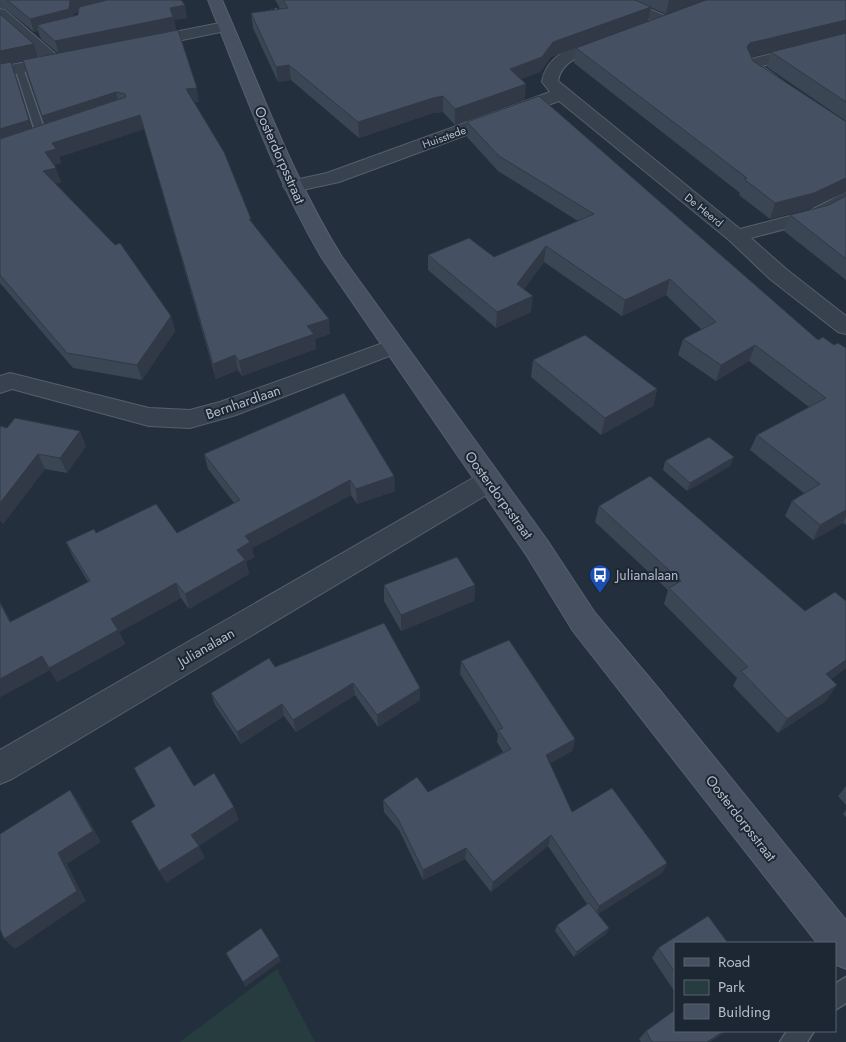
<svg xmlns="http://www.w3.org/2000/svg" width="846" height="1042" font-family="Jost,sans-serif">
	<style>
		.green { fill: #263c3f }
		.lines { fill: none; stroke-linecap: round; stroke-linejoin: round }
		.lane-casing { stroke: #565f6c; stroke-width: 3 }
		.street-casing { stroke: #565f6c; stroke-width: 2 }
		.secondary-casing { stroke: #565f6c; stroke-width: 2 }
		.path { stroke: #44595c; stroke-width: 2; stroke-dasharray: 2.5 2.5; stroke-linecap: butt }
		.lane { fill: #38414e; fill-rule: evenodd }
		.street { fill: #38414e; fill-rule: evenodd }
		.secondary { fill: #465061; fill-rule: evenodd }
		.wall { fill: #3b4654; fill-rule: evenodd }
		.shaded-wall { fill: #303945 }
		.building { fill: #455162; stroke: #303945 }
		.labels { text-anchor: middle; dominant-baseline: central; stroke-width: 4; stroke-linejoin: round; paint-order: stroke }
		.far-street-label { font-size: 11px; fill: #b4bcc9; stroke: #1d2633 }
		.street-label { font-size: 14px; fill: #b4bcc9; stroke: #1d2633 }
		.poi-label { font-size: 14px; fill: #b4bcc9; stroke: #1d2633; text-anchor: start }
	</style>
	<rect width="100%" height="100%" fill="#242f3e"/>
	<path class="green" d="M277,969L315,1042H180Z"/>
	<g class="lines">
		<g class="lane-casing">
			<path id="lane" d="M19,65L23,68L47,137L45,139L37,137L15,68Z
				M846,977V1003L835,1010V984Z
				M787,1031H814L807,1042H780Z"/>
		</g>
		<g class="street-casing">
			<path id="street" d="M610,0H629L670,18L673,21L670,24H660L612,3Z
				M0,9L5,10L58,56L68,57L70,60L68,63L0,77V67L42,59L0,21Z
				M225,22L230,24L233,27L230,30L144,48L136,43L144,38Z
				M846,35V45L762,66L784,82L786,86L784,90C768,93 750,77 745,63L747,60Z
				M611,36L619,41L617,44C595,51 562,56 558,81L740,229L809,211L846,192V206L823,219L751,238L786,269L846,316V334L838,332L770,279L729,240L559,101L339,182L293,192L286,190L283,186L286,182L327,173L550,92L542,82C547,50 584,43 611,36Z
				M394,339L402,341L406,346L402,351L236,415L190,428L149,426L12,389L0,393V376L10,373L149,408L190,410L220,402Z
				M489,471L498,474L502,481L498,488L12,779L0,784V750L480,474Z"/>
		</g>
		<g class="secondary-casing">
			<path id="secondary" d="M208,0H222C260,86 292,177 342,257L547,540L595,613L658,688L846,920V969L835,964V943H817L573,631L527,556L322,258C274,177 243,87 208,0Z"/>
		</g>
		<path class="path" d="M270,11L283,7"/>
		<use href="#lane" class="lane"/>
		<use href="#street" class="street"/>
		<use href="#secondary" class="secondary"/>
	</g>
	<path class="wall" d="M0,0H181L187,18L174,20L176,30L199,102H194L252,223L330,334L315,339L316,349L242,376L238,370L216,379L144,129L59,157L61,163L54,165L61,182L55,184L171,316L175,331L142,380L73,368L0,283V14L34,44L38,57L58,53L41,39L38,31L34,32L6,9L0,8ZM78,12V15L73,16L74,13ZM23,61L44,124L32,128L11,63Z
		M275,0H704L666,14L650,7L648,21L551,57L540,72L521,79L525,99L455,125L443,112L433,113L359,138L291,80L278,82L253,28L251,13L281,9Z
		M846,0V121L767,67L771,52L751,57L753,61L845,121H846V192L808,209L770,219L739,195L740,193L574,63L576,48Z
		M467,122L818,340L846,348V525L843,523L813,540L785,516L792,501L804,493L750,450L757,435L809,407L749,361L716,381L678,355L683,339L702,330L666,295L622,316L544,262L524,289L531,312L496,328L428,270V255L494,257L578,221L498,171L467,137Z
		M846,196V280L784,231L790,215L829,205Z
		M533,360L657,389L653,406L601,435L531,377Z
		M0,426L86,446L67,473L45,469L3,524L0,520Z
		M204,454L394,476L395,491L357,504L351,495L252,548L254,557L246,562L249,574L189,609L181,598L119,632L125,644L57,682L50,670L0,697V602L11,622L88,582L73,557L66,542L96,533H177L234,503L208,469Z
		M734,457L730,466L687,491L663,470L665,461Z
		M599,506L846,668L831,679L827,700L778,733L733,686L737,678L664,604L668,590L595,522Z
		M384,585H475L474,601L401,631L384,601Z
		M384,623L420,700L378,727L355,695L296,732L284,716L241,744L215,705L211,693Z
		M461,661L575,739L572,751L550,763L572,812L667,863L662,873L598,914L609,928L606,934L574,957L555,931L557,925L587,904L548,846L491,892L465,859L423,880L399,830L384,812L383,800L428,792L503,752L497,742L498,734L460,674Z
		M846,786V805L838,796Z
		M846,810V817L843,814Z
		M675,943V992L652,958L658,948Z
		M646,1031H727L710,1042H641L639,1039Z"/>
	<path class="shaded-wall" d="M71,0H128L74,13L72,22L37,25L38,31L34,32L30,19Z
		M669,0H704L666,14Z
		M185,5L187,18L174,20L176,30L59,54L55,41L170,8Z
		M651,7L648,21L551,57L540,72L508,84L510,69L553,42Z
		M846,20V34L747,58V47L750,43Z
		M34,44L38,58L11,63L34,134L0,145V51Z
		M289,65L291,80L278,82L276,67Z
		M526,84L525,99L455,125V109Z
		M197,88L199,102L189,103L186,89Z
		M116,92L119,106L46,130L42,116Z
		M443,96V112L433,113L359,138L358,122L433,98Z
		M140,115L144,129L59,157L61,163L50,166L45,152L52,143Z
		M56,168L61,182L47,186L43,171Z
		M846,178V192L808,209L770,219L775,203Z
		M546,246L544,262L516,300L517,284Z
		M670,279L666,295L622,316L625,300Z
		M533,296L531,312L496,328L497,312Z
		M171,316L175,331L142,380L137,365Z
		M329,319L330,334L315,339L316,349L242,376L239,361L307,326Z
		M755,345L749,361L716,381L721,365Z
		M235,355L238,370L216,379L213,364Z
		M657,389L653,406L601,435L605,418Z
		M80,431L86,446L67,473L60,458Z
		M38,454L45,469L3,524L0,520V503Z
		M734,457L730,466L687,491L690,483Z
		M394,476L395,491L357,504L356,489Z
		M350,480L351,495L252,548L254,557L246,562L249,574L189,609L185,594L237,550L245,536Z
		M846,510V517L843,523L813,540L820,525Z
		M176,583L181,598L119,632L125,644L57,682L50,670L0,697V679Z
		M475,585L474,601L401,631V615Z
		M0,602L19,636L10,622L0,603Z
		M846,660V668L816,689L826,674Z
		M353,683L355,695L296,732L293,720Z
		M837,685L827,700L778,733L787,719Z
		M420,688V700L378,727L377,715Z
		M282,704L284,716L241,744L237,732Z
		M575,739L572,751L544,767L546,755Z
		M70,790L79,803L101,842L67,864L86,901L15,949L4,939L58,853Z
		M234,807L239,820L199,846L205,858L166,883L159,871L191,835Z
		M551,835L548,846L491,892L493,882Z
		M466,848L465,859L423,880V870Z
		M667,863L662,873L595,916L599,906Z
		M609,928L606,934L574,957L576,952Z
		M279,956L281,961L245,987L243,982Z
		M724,1031H727L710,1042H707Z"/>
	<path class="building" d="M7,0H71H70L69,9L30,19Z
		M107,0H181L185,5L170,8L173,17L55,41L37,25L78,15L79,7Z
		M283,0H635L651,7L553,42L542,57L510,69L526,84L455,109L443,96L433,98L358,122L289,65L276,67L251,13L288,8Z
		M706,0H846V20L750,43L747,47L753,61L845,121H846V178L814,193L775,203L744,179L747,178L576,48Z
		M0,14L34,44L0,51Z
		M178,30L197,88L186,89L224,152L251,219H249L329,319L307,326L314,334L239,361L235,355L213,364L140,115L52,143L56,149L45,152L56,168L43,171L115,245L120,243L171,316L137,365L67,353L0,275V139L126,97L125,94L116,92L42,116L23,60Z
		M846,33V102L771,52Z
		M11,62L29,120L0,129V64Z
		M539,96L818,340L823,337L834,345L838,343L846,348V510L820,525L792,501L820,484L757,435L826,398L755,345L721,365L683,339L716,322L670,279L625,300L546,246L517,284L533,296L497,312L428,255L469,238L494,257L594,214L499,156L467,122Z
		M846,196V259L790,215L829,205Z
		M585,335L657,389L605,418L533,360Z
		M344,393L394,476L356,489L350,480L245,536L250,542L237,550L245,560L185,594L176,583L111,619L118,630L49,668L42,656L0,679V603L10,622L90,581L66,542L94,529L96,533L156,504L177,533L240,500L204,454Z
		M15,418L80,431L60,458L38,454L0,503V426L7,428Z
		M709,437L734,457L690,483L665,461Z
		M650,476L805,611L835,592L846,601V660L826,674L837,685L787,719L741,671L748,667L669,588L681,581L599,506Z
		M457,557L475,585L401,615L384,585Z
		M384,623L420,688L377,715L353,683L293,720L282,704L237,732L211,693L269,658L275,667Z
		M509,640L575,739L546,755L572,812L612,788L667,863L599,906L551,835L493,882L466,848L423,870L398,819L383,800L417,777L428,792L511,749L498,730L503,728L461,661Z
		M170,746L194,786L214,773L234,807L191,835L199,846L159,871L131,821L155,806L134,768Z
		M70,790L93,831L58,853L77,891L4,939L0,929V834Z
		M589,903L609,928L576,952L557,925Z
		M708,916L728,943H675V972L658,948Z
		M261,928L279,956L243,982L226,953Z
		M675,1010V1031H724L707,1042H652L646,1031Z"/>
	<defs>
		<g id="bus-pin" transform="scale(1.125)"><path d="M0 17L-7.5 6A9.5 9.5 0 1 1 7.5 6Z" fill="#1a4fb4" stroke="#1d2633"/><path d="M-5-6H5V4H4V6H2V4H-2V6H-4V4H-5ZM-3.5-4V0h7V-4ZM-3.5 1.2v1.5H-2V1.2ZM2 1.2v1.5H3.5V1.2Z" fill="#fff"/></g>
	</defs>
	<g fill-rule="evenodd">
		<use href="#bus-pin" x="600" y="575"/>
	</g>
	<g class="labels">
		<g class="far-street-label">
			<text transform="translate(444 137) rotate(-20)">Huisstede</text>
			<text transform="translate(704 210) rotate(39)">De Heerd</text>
		</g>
		<g class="street-label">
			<text transform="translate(280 155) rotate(66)">Oosterdorpsstraat</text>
			<text transform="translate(243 402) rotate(-19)">Bernhardlaan</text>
			<text transform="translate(499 495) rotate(54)">Oosterdorpsstraat</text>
			<text transform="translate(206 647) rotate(-30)">Julianalaan</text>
			<text transform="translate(741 818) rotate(52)">Oosterdorpsstraat</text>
		</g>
		<g class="poi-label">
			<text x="616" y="575">Julianalaan</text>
		</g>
	</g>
	<rect x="674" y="942" width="162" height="90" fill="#1d2633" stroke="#59626f"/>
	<rect x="684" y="958" width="25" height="8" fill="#465061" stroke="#59626f"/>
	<text x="718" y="967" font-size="15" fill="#b4bcc9">Road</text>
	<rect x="684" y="980" width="25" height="15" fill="#263c3f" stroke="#59626f"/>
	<text x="718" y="992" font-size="15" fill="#b4bcc9">Park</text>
	<rect x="684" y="1004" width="25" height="15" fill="#455162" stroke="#59626f"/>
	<text x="718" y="1017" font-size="15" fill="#b4bcc9">Building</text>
</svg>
